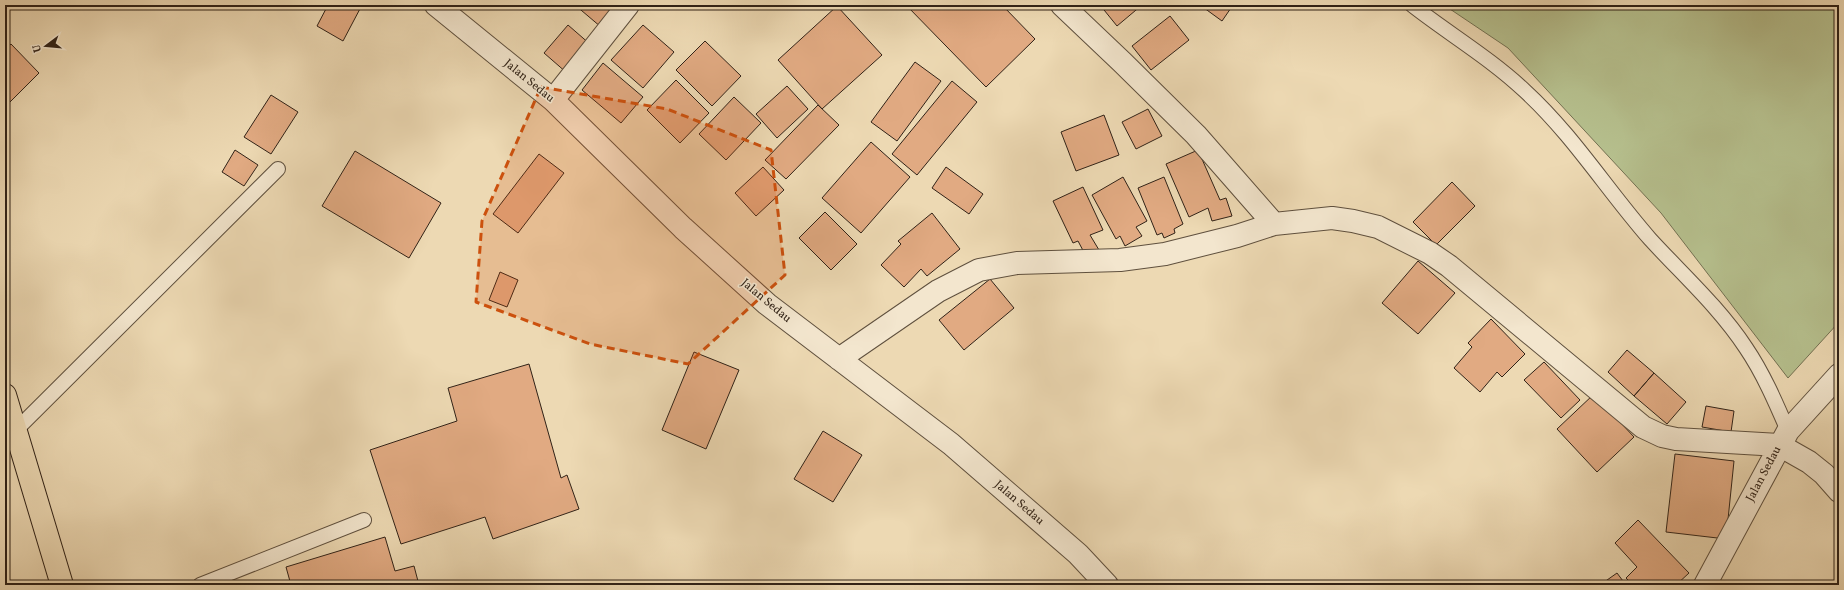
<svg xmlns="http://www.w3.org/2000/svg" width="1844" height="590" font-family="Vollkorn,serif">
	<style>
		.green { fill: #b6c08e; stroke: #737152 }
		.building { fill: #e1aa82; stroke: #302217 }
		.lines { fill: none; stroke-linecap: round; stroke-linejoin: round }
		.service-casing { stroke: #5f503e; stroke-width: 16 }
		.minor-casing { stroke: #5f503e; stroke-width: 24 }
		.trunk-casing { stroke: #302217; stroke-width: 24 }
		.service { stroke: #f3e6ce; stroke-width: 14 }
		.minor { stroke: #f3e6ce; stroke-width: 22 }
		.trunk { stroke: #edd9b3; stroke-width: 22 }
		.marked { fill: #cc510e; fill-opacity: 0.2; stroke: #cc510e; stroke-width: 3; stroke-dasharray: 8 5; stroke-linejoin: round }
		.labels { text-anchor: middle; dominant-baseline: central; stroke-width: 3; stroke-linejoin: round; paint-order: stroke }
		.street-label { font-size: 12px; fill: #302217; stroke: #f3e6ce }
	</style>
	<rect width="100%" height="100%" fill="#edd9b3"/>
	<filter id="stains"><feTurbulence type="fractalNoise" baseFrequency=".005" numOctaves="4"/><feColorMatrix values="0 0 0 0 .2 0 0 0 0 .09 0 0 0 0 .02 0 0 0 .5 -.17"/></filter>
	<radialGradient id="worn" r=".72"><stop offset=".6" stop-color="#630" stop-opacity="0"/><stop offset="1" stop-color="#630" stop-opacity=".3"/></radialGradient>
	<path class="green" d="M1444,5H1839V322L1788,378L1661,213L1508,48Z"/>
	<path class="building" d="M328,5H362L343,41L317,26Z
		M575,5H619L601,27Z
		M906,5H1002L1035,39L986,87Z
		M1100,5H1142L1117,26Z
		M1200,5H1233L1222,21Z
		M837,6L882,55L822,109L778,60Z
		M1170,16L1189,40L1151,70L1132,46Z
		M568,25L591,45L567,73L544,53Z
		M643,25L674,52L643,88L611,60Z
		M705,41L741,76L712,106L676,70Z
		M11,44L39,73L5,107V50Z
		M915,62L941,81L897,141L871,122Z
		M603,63L643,97L621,123L582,90Z
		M676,80L709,113L680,143L647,110Z
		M952,81L977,102L917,175L892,154Z
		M787,86L808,109L777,138L756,114Z
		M271,95L298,112L271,154L244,137Z
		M734,97L761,123L726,160L699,134Z
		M818,105L839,125L786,179L765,160Z
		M1148,109L1162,136L1136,149L1122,122Z
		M1104,115L1119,155L1076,171L1061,132Z
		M871,142L910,177L861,233L822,198Z
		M235,150L258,165L244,186L222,172Z
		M1198,150L1220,200L1226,198L1232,216L1212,221L1208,208L1189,217L1166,164Z
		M355,151L441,203L409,258L322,206Z
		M539,154L564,173L518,233L493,214Z
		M763,167L784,190L756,216L735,193Z
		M946,167L983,194L969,214L932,188Z
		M1123,177L1147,221L1136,227L1142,236L1125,246L1120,236L1116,239L1092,195Z
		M1164,177L1183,224L1174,229L1175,233L1164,238L1162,233L1157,235L1138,188Z
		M1452,182L1475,206L1436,245L1413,222Z
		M1083,187L1103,230L1090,235L1099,250L1087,258L1078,241L1073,243L1053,201Z
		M825,212L857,244L831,270L799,238Z
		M932,213L960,249L927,276L921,269L904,287L881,265L901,244L898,241Z
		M1418,261L1455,293L1418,334L1382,303Z
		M500,272L518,280L507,307L489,300Z
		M990,279L1014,308L964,350L939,320Z
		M1491,319L1525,354L1502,377L1497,372L1480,392L1454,368L1472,347L1468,343Z
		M1627,350L1654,373L1634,396L1608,372Z
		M694,352L739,370L706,449L662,430Z
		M1544,362L1580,400L1561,418L1524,380Z
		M529,364L561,478L567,475L579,509L493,539L485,517L401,544L370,450L457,421L448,388Z
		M1654,373L1686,402L1667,424L1634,396Z
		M1594,394L1634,437L1597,472L1557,429Z
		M1706,406L1734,411L1731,432L1702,427Z
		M823,431L862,455L833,502L794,479Z
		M1675,454L1734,461L1726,539L1666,532Z
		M1638,520L1689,573L1676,585H1633L1626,578L1637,567L1615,543Z
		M385,537L395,571L414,566L419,585H291L286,567Z
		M1617,573L1626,585H1600Z"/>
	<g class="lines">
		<g class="service-casing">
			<path id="service" d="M1412,5C1449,34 1490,58 1525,91C1573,135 1607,190 1650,239C1682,274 1719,307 1746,348C1763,373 1776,403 1788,431
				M16,430L278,169
				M200,585L364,520"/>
		</g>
		<g class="minor-casing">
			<path id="minor" d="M436,5L553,100L683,228L767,304L951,444L1078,554L1107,585
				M1062,5L1122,62L1196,135L1274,224
				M553,100L628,5
				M839,359L938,291L979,270L1017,263L1120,260L1165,254L1237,236L1274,224L1332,218L1353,221L1378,227L1430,253L1449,266L1643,427L1662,436L1676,439L1779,445L1809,462L1824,474L1839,491
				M1705,585L1788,431L1839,375"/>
		</g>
		<g class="trunk-casing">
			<path id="trunk" d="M5,395L62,585"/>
		</g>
		<use href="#service" class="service"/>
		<use href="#minor" class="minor"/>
		<use href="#trunk" class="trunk"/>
	</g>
	<path class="marked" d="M541,87L667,109L771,150L785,275L688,364L590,344L476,302L482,221Z"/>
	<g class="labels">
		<g class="street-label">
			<text transform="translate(529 81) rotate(39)">Jalan Sedau</text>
			<text transform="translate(766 301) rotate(40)">Jalan Sedau</text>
			<text transform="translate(1764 474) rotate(-62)">Jalan Sedau</text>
			<text transform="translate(1019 503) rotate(41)">Jalan Sedau</text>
		</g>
	</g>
	<rect width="1844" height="590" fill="none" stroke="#edd9b3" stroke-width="20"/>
	<rect x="6" y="6" width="1832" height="578" fill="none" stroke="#302217" stroke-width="2"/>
	<rect x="10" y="10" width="1824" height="570" fill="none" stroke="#302217"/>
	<g transform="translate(46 46) rotate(254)" stroke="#f3e6ce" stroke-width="3" paint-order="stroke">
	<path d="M0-3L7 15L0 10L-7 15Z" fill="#302217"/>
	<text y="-6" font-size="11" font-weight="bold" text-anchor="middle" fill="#302217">U</text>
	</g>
	<rect width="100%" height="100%" filter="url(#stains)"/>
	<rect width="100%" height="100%" fill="url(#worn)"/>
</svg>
